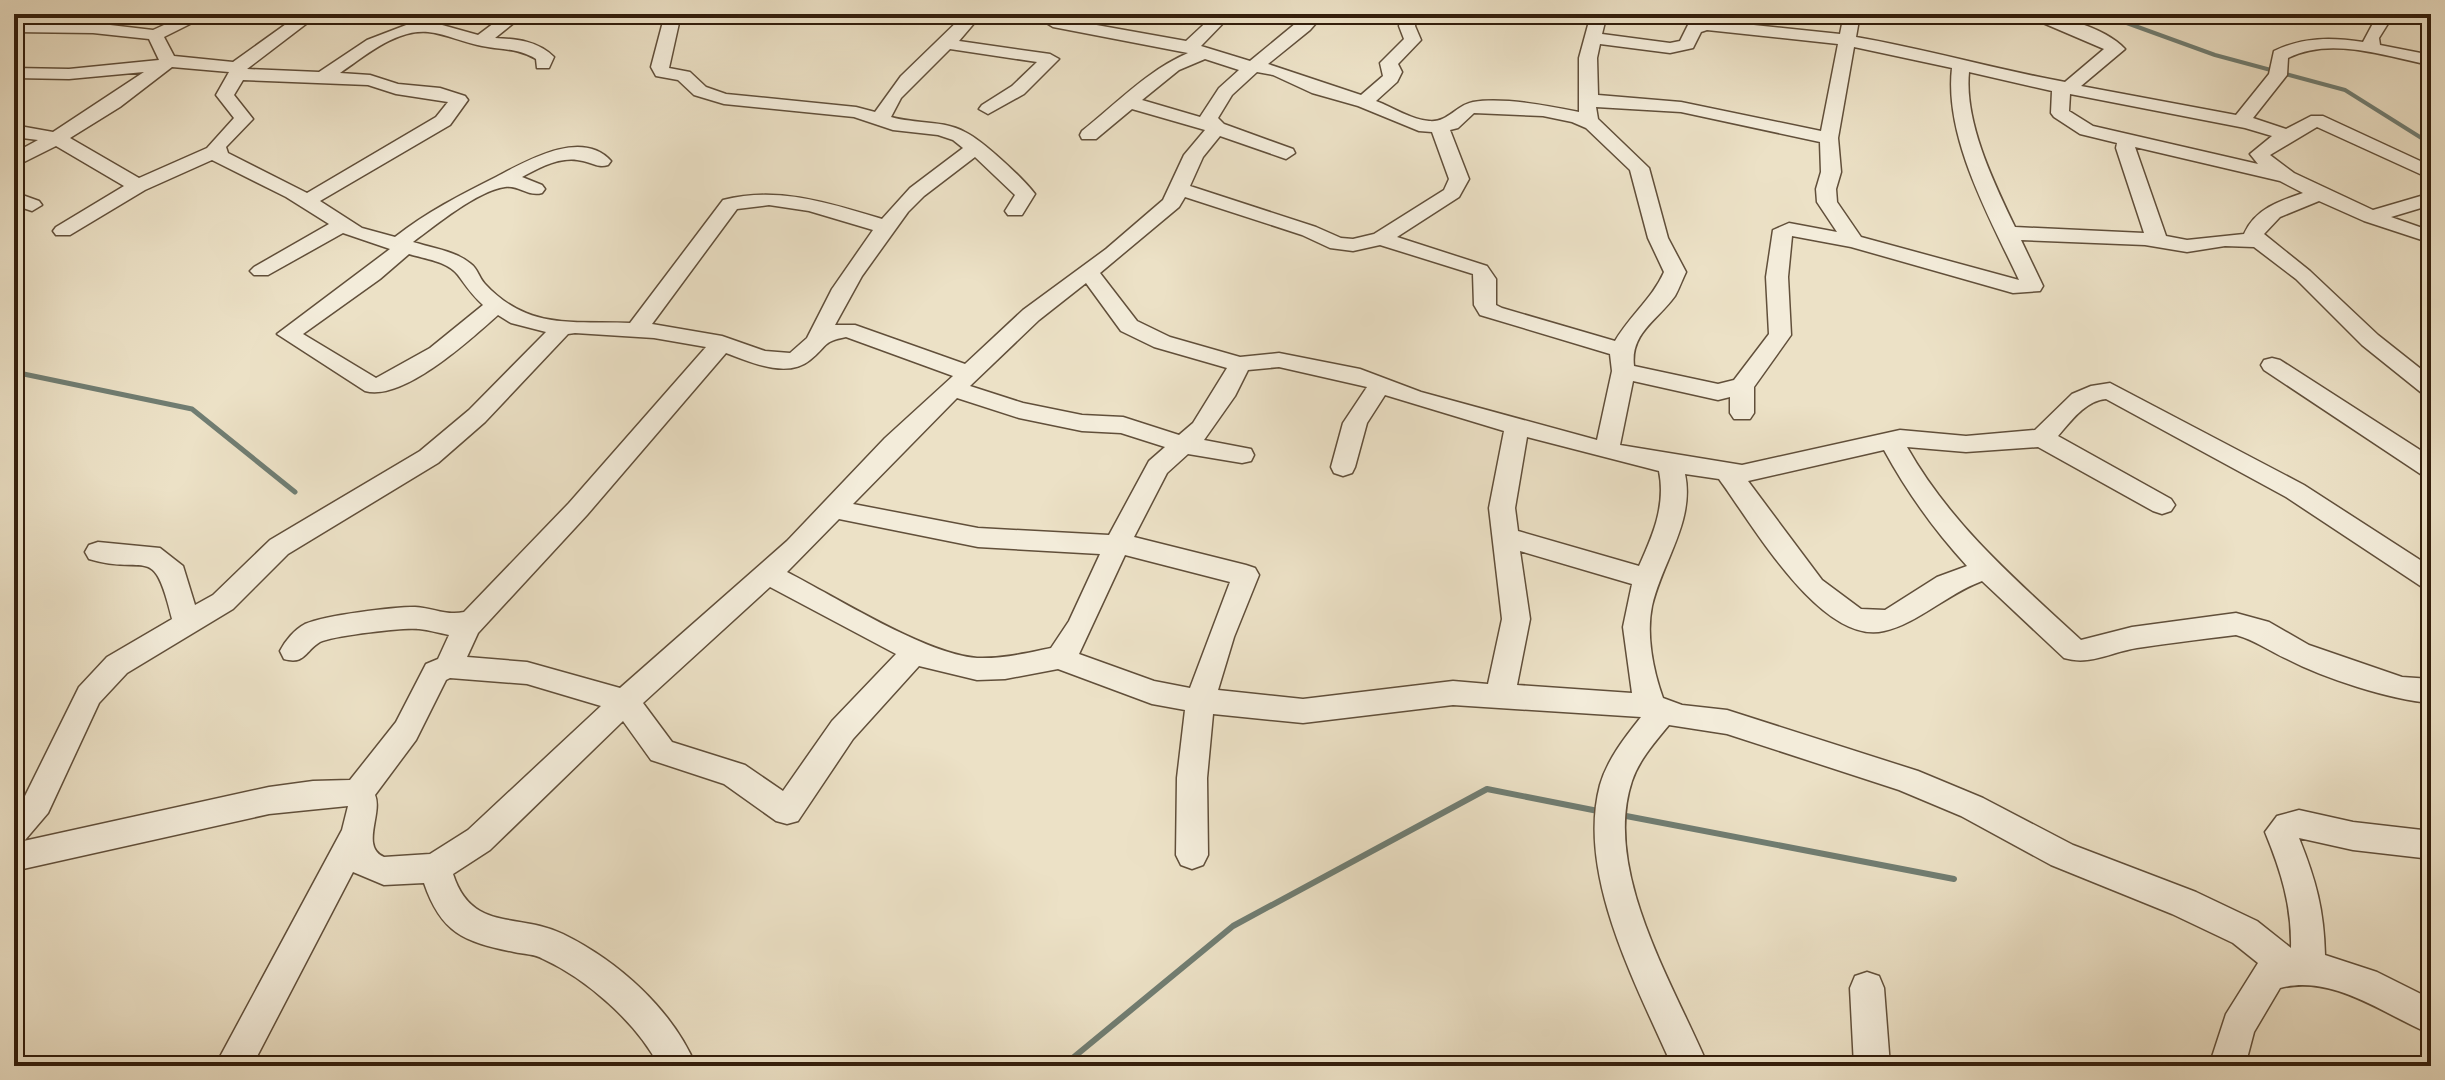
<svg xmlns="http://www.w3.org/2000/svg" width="2445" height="1080" font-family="'Libre Caslon Text',serif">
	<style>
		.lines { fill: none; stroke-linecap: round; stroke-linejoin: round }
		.stream-far2 { stroke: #707d72; stroke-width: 4 }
		.stream-far1 { stroke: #707d72; stroke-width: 5 }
		.stream { stroke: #707d72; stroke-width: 6 }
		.minor-casing { stroke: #614f3a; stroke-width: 3 }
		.minor { fill: #f3ecda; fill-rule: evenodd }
	</style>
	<rect width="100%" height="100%" fill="#ece1c6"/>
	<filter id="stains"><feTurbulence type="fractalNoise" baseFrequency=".0025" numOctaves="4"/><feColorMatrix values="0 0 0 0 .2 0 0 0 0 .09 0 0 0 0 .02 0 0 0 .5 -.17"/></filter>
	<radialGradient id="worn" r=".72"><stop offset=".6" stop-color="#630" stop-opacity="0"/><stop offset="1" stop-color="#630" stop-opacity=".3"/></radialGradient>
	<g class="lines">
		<path class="stream-far2" d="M2102,14L2215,55L2345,90L2431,144"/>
		<path class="stream-far1" d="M14,372L192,409L295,492"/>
		<path class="stream" d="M1621,815L1954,879
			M1063,1066L1233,926L1487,789L1603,812"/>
		<g class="minor-casing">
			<path id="minor" d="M188,14H210L164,37L174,56L233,62L300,14H319L247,69L319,72L367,40L414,22L435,23L478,35L506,14H525L495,38C517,39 538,41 554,57L549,68H537L536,59C518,48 502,50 482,46C464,43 447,34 428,32C396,29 365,56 340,73L370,75L398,84L440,88L465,96L468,100L450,125L320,201L362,228L395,237C427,212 460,195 496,177C525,162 581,128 611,161L608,165C598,168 593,163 583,161C562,155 540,167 522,177L542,185L545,189L542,193C528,197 519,185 505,187C477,191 436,225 413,242C432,248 456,251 471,264C478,269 479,278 485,284C496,296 511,307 526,313C556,326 597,321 630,323L723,200C778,186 829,203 882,219L910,188L963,148L953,140L938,135L893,130L854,117L724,104L694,95L678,80L656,76L651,67L665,14H681L669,68L690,72L706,87L726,94L856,107L875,112L901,76L965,14H982L959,41L1050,54L1059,59L1024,94L988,114L979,109L982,105L1012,86L1037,62L950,49L901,98L891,117C915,124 943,120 965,132C982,140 1023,178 1035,194L1022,215H1008L1005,211L1015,195L975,157L924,196L908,212L862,276L835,325H855L965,364L1023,310L1106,249L1163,200L1184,155L1205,130L1132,109L1096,139H1082L1080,135L1082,131C1116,104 1148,70 1188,53L1053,27L1032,14H1053L1063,19L1186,41L1215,14H1232L1201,46L1250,61L1307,14H1324L1310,30L1268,64L1361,95L1383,76L1380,63L1404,39L1399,26L1401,14H1417L1415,26L1421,40L1398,64L1402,72L1397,82L1376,101C1392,107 1412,120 1429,121C1448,123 1456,105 1473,102C1504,97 1549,106 1579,112V58L1591,14H1607L1602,34L1670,43L1680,41L1688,25L1706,20L1840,34L1844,14H1860L1856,37C1926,49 1994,69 2065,82L2104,49L2022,14C2053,14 2102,25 2125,49L2081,86L2236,115L2269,74L2274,51C2303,37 2331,37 2363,42L2378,14H2394L2379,38L2380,45L2431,55V65C2386,57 2332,36 2288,58L2287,75L2253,118L2286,129L2311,116H2323L2431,166V179L2317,127L2270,155L2294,173L2373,210L2431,193V205L2391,217L2431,231V243L2364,221L2319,201L2280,217L2264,234L2310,271L2378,335L2431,377V397L2423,394L2362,345L2296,279L2254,247L2225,246L2187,252L2145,245L2021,240L2043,286L2040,291L2013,293L1851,247L1792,236L1788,277L1791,335L1754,387V413L1750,419H1734L1730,413V397L1718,400L1633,381L1620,445L1742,465L1900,430L1966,436L2035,430L2072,394L2091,386L2110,383L2304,485L2431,567V590L2422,587L2286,497L2106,399C2085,401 2071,421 2058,436L2171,499L2175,505L2171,511L2162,514L2153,511L2038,447L1966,452L1907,447C1951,525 2016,580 2081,640L2132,627L2236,613L2269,622L2309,645L2402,677L2431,679V703C2391,700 2323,678 2287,659C2269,651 2255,640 2236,635C2203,639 2170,643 2137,648C2111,652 2090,666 2064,658L1982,581C1947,594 1917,624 1884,631C1821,646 1751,522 1719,479L1685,474C1695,521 1662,562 1652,606C1646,635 1653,670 1663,698L1682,705L1727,710L1918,771L1983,798L2073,845L2196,892L2257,921L2291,948C2292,906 2281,871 2265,832L2277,816L2299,810L2353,822L2431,831V859L2353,850L2299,838C2316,880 2324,910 2325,955L2377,972L2431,999V1034C2383,1014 2333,974 2280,988L2254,1032L2245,1066H2209L2226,1014L2258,963L2233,943L2172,914L2051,865L1961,816L1899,790L1727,734L1669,725C1655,742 1639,760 1632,781C1602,871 1674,985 1708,1066H1672C1637,986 1576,875 1600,785C1607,760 1625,737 1641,717L1453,705L1303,723L1213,714L1207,778L1208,855L1203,865L1192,869L1181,865L1176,855L1177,778L1185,710L1152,704L1058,669L1005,679L977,680L919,666L853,739L798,821L787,824L776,821L724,784L651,760L623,721L490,850L453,874C472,933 518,912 563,934C618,961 672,1009 696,1066H659C637,1023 587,979 543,959C535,954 523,954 514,952C464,942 441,933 424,883L384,885L353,872L252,1066H215L342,830L348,806L269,814L14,871V808L25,796L79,687L107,657L172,619C153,540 148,577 89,559L85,552L89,545L98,542L160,548L183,566L195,605L213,595L270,540L420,451L469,410L546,332L511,323L498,315C471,339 403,402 365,391L277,334L390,249L343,233L268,275H254L250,271L254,267L329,224L286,197L212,160L145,190L70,235H56L53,231L56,227L124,186L56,146L14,167V153L38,140L14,137V125L53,132L144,72L69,79L14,78V68L69,69L159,60L149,39L93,33L14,32V22L93,23L153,30ZM1707,30L1838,44L1821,131L1681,102L1598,95L1597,58L1600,44L1670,53L1693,48L1701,32ZM1854,47L1952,68C1944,138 1990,218 2019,280L1861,237L1837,202L1836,189L1841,172L1838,138ZM1205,59L1239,70L1219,88L1200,117L1142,100L1179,70ZM172,67L229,72L216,95L234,118L207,148L139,178L70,138L120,107ZM1257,72L1273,75L1312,93L1358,106L1419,131L1432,132L1449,179L1444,190L1374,234L1353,239L1341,238L1316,227L1190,186L1203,157L1220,136L1286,159L1295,153L1293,149L1224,124L1218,118L1232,95ZM1969,72L2052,91L2051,113L2054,117L2080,134L2117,143L2116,148L2144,233L2015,227C1994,183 1964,122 1969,72ZM243,80L368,85L396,94L448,102L436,117L307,193L228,153L226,147L253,119L234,95ZM2070,94L2245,128L2272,136L2250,154L2258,164L2093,126L2069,111ZM1596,107L1681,112L1820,142L1821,172L1816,189L1817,202L1837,232L1789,223L1773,230L1766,277L1769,334L1734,380L1718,384L1634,366C1630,333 1658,320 1675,296C1679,289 1682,280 1686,272L1668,238L1649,168L1598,119ZM1474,113L1543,116L1572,122L1586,128L1630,170L1648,238L1664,272C1652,299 1631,314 1615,341L1502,308L1496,305V279L1487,266L1397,237L1459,197L1469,179L1450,130L1458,128ZM2135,147L2280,181L2303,193C2279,201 2255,209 2244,234L2187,240L2166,236ZM1185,197L1302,235L1330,248L1353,251L1380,245L1473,274L1474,305L1480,315L1610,354L1612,371L1597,440L1421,392L1360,369L1279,353L1240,357L1170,337L1137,321L1100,273L1179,207ZM769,205L809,211L873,230L832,289L807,338L790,353L765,351L722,336L652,324L737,209ZM409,254C425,259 447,261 458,275C466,286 472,295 483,305L430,348L376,378L303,334L380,279ZM1086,283L1121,331L1154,347L1227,368L1193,423L1179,435L1123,417L1082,415L1023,403L970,386L1039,320ZM575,333L654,338L706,347L569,503L464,612C447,616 433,608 415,607C392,607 326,615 305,624C295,629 285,641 280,651L284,659C305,665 305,651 320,642C332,636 404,627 419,629C429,630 439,633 449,635L438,659L426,664L396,722L350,780L313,781L269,787L19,842L25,840L48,813L99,703L127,673L233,609L288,554L438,463L485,422L568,334ZM846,337L953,376L885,438L787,541L620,688L527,662L467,657L478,633L587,515L726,353C750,362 787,379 810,360C828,346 821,342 846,337ZM1279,367L1367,387L1343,423L1331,467L1334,473L1343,476L1352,473L1355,467L1367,423L1385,395L1504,431L1489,508L1502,619L1488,684L1453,681L1303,699L1218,690L1234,637L1259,575L1255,568L1246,565L1134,537L1167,473L1188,454L1242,463L1251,461L1254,455L1251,449L1204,440L1235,396L1248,370ZM957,398L1019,418L1082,431L1121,433L1165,447L1149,461L1109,535L978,528L853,504ZM1527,437L1659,471C1666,505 1653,535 1639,566L1518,531L1515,508ZM1884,450C1907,492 1934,530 1967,566L1937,577L1885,610L1861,609L1822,580L1748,481ZM839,519L978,547L1100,554L1069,621L1051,648C1027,653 1002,659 977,658C925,654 836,597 787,572ZM1520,551L1632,584L1623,627L1632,693L1517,685L1530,619ZM1125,555L1230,582L1190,688L1154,681L1079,654ZM770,587L896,654L832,721L783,791L745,765L672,742L643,703ZM450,678L527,684L601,706L468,830L430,854L384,857C360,847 383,813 375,795L416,740L446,680Z
				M14,192L39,201L42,205L32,211L14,205Z
				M2272,358L2280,360L2431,457V478L2422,475L2264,370L2261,365L2264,360Z
				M1867,972L1879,976L1884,988L1890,1066H1854L1850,988L1855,976Z"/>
		</g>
		<use href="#minor" class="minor"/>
	</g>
	<rect width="2445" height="1080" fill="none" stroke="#ece1c6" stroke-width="48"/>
	<rect x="16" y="16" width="2413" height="1048" fill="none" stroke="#331e0c" stroke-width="4"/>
	<rect x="24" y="24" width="2397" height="1032" fill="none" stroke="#331e0c" stroke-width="2"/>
	<rect width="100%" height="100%" filter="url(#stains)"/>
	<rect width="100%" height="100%" fill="url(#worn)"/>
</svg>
